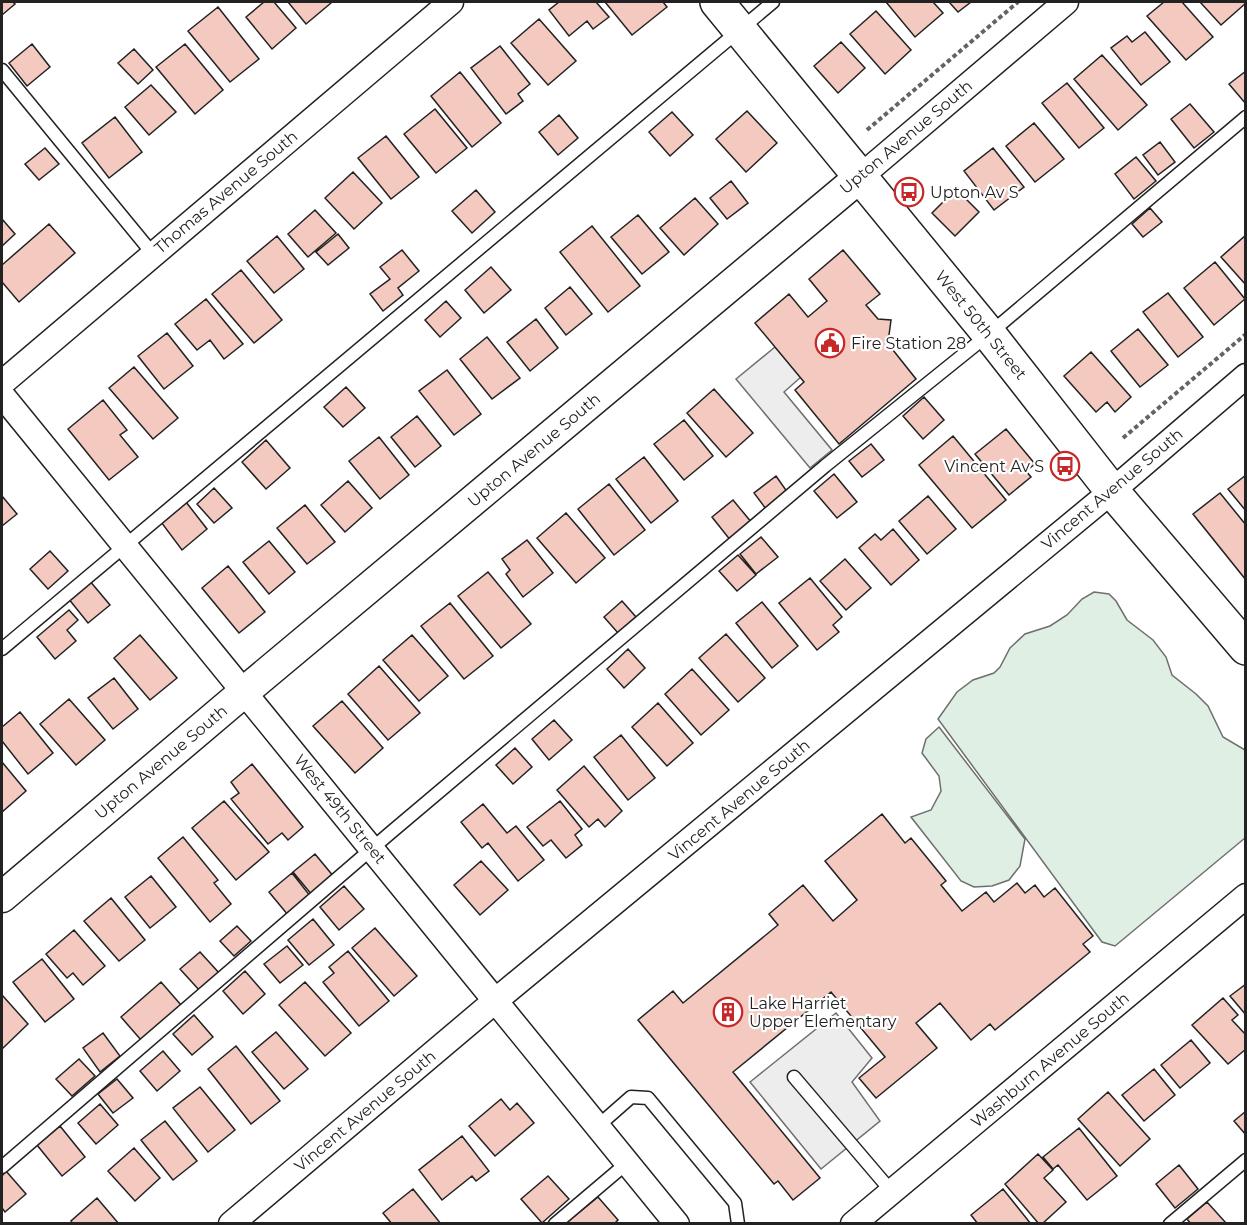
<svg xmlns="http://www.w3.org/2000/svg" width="1247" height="1225" font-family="Montserrat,sans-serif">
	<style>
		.green { fill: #e0efe3; stroke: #6f6f6f; stroke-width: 1.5 }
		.parking { fill: #ededed; stroke: #6f6f6f; stroke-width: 1.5 }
		.building { fill: #f3c9c0; stroke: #222; stroke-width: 1.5 }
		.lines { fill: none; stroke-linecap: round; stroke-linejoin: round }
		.service-casing { stroke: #222; stroke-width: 15 }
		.minor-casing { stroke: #222; stroke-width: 27 }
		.tertiary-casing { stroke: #222; stroke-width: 33 }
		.secondary-casing { stroke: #222; stroke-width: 36 }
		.path { stroke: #646464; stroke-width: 4; stroke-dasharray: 4.5 3; stroke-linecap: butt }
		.service { stroke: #fff; stroke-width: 12 }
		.minor { stroke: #fff; stroke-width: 24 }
		.tertiary { stroke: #fff; stroke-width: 30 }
		.secondary { stroke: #fff; stroke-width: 33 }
		.labels { text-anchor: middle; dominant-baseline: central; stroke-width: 4.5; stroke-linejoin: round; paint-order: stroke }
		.street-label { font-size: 16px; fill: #222; stroke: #fff }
		.poi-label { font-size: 16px; fill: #222; stroke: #fff; text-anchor: start }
	</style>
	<rect width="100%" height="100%" fill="#fff"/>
	<path class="green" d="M1094,592L1109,594L1116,601L1127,620L1153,640L1166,657L1172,675L1196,694L1208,706L1223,737L1245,750V838L1115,946L1102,942L938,719L957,692L973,680L994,673L1000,667L1010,648L1025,634L1050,626L1067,615L1082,599Z
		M939,727L1025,839L1020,866L1009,880L992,886L974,887L961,881L911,817L931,810L941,791L939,776L922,753L926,739Z"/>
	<path class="parking" d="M775,347L801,377L784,392L832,450L810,468L736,379Z
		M836,1013L872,1058L852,1082L880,1121L821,1169L750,1082Z"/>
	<path class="building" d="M2,2H13L15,4L2,15Z
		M264,2H274L296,28L272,49L246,17Z
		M288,2H330L331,3L306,24Z
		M559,2H596L609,17L593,29L587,21L569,36L549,10Z
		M605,2H663L667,7L632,35Z
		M886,2H933L943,13L915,37Z
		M949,2H971L958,12Z
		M1164,2H1182L1213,37L1186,60L1147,16Z
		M1200,2H1246V3L1221,25Z
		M218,7L259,59L230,82L188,31Z
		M876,11L911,50L885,74L850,34Z
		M539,19L576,61L548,85L511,43Z
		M1145,32L1170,62L1141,85L1111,48L1127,36L1132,42Z
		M841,42L865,68L838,93L814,66Z
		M32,44L50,67L27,86L9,63Z
		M185,44L223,90L195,114L156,67Z
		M500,46L530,84L518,94L523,101L506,114L471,68Z
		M134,49L153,70L138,84L118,63Z
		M1102,55L1147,105L1118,130L1074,79Z
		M1246,71V104L1229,84Z
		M460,72L501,123L472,147L431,96Z
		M1067,83L1104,128L1079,148L1042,103Z
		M151,85L176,112L149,135L125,107Z
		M1190,104L1214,132L1194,148L1171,119Z
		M435,109L467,148L436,173L404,134Z
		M747,111L777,143L746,172L716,139Z
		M672,112L693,135L670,156L649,132Z
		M559,115L578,138L558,155L539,132Z
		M115,117L142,152L109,178L82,143Z
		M1034,123L1064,159L1035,182L1006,146Z
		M386,136L419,177L391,199L358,158Z
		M1160,142L1175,162L1158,175L1143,155Z
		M45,148L59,164L39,180L25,164Z
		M993,148L1024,187L994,210L964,171Z
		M1136,157L1156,181L1134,199L1115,174Z
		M353,172L382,203L354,229L325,198Z
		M731,181L748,203L727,219L710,198Z
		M956,189L979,212L955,236L932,213Z
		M476,190L495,212L472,233L452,211Z
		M695,198L718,224L684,255L660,228Z
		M1150,208L1162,222L1143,237L1132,224Z
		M315,210L336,233L308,257L288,234Z
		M638,215L669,252L642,274L611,237Z
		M2,219L15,234L2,246Z
		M49,224L75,253L19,302L2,282V265Z
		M592,226L640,286L608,312L560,252Z
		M338,234L349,248L328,265L316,252Z
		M1246,235V285L1221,257Z
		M277,236L304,269L274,293L247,261Z
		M402,250L419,271L398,288L403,295L383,311L370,294L390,279L380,267Z
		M843,250L880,294L866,305L878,319L891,320L889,335L885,340L916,379L839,444L795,390L804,382L755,323L789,294L808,317L827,301L809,279Z
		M1215,262L1245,299L1214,325L1184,288Z
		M491,267L511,290L484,313L465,290Z
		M241,270L282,320L254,343L212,294Z
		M570,287L592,314L566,335L545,308Z
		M1168,293L1203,337L1178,357L1143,312Z
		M206,299L243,344L224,359L210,340L197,350L175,324Z
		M446,301L461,318L440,337L425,320Z
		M536,319L558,348L530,371L507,342Z
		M1138,329L1168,365L1140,387L1111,351Z
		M167,333L193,366L164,389L138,356Z
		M487,337L520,378L492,399L460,359Z
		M1091,352L1131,397L1115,412L1107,402L1096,412L1064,376Z
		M134,367L178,418L153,439L109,388Z
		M447,370L481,414L454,435L419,391Z
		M346,387L365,408L343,427L324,407Z
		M714,389L753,433L726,457L687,413Z
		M924,397L944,420L923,439L903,416Z
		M103,400L127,430L120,435L138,457L109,480L68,429Z
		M417,416L441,446L415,467L391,437Z
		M684,420L713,456L684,480L654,444Z
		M1006,429L1035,464L1026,471L1031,477L1009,495L975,454Z
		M953,436L1006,500L972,528L919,465Z
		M379,437L409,475L380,499L349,461Z
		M266,440L290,468L266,489L242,462Z
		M871,444L884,460L862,477L849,461Z
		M644,457L678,501L651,523L616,479Z
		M834,474L857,502L837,518L814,491Z
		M1246,475V511L1228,489Z
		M776,476L788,493L766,509L754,493Z
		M348,481L372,508L345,532L321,505Z
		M609,484L645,530L614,555L578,509Z
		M214,488L232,508L214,523L197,504Z
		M1220,493L1246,525V580L1193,514Z
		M2,496L17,514L2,526Z
		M928,496L956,529L927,554L899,521Z
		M733,500L752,523L731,541L712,517Z
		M186,502L207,529L182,550L161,522Z
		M305,505L335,542L307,564L277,528Z
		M566,513L605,558L576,583L537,538Z
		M893,529L919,560L891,585L859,548L875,534L881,540Z
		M761,537L778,557L756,574L740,554Z
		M527,540L553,573L523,597L506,574L510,570L502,559Z
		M269,541L295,572L269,594L243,562Z
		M50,551L68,571L48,589L30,569Z
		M738,555L756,575L737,591L719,571Z
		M845,559L871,588L846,610L820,581Z
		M228,566L265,612L239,633L202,588Z
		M488,572L531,624L501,648L458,596Z
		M810,578L842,617L833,625L839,632L817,650L779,603Z
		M89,580L110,605L88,623L68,598Z
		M622,601L636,617L618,633L604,617Z
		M762,602L798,646L772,668L736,623Z
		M450,603L493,656L464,679L421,626Z
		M69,610L78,620L67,630L76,641L55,659L37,637Z
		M726,634L765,678L738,702L699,658Z
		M140,635L177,678L150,700L114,658Z
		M412,635L448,676L419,701L383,660Z
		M628,649L645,668L624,688L607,669Z
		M379,666L420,713L388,740L348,694Z
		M692,669L729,710L701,735L665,694Z
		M114,678L138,709L113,729L88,698Z
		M69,699L105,740L76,765L40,724Z
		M342,701L383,748L355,773L313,726Z
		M658,703L693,743L667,766L632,727Z
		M20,712L53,753L28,774L2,741V727Z
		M554,720L572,740L549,760L532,739Z
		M621,735L655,778L628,800L594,757Z
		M515,748L532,767L513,784L496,765Z
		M2,762L26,791L2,812Z
		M252,764L303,827L288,840L282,833L268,844L231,799L239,793L231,782Z
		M584,766L622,811L605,827L598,819L589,827L557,790Z
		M224,801L269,852L236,880L192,828Z
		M560,801L582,829L575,835L582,845L566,858L551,840L543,846L527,827Z
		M483,804L507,833L516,826L544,860L518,881L488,843L482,848L461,822Z
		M882,814L905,843L911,838L946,881L941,885L962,911L986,892L994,902L1017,883L1025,893L1035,885L1044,897L1055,888L1093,936L1083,944L1090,952L995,1030L990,1024L971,1040L940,1003L916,1023L937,1048L876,1098L859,1078L885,1057L831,992L733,1072L820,1178L793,1200L778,1181L774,1184L638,1020L673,991L683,1003L778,925L769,914L803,885L833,921L857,900L825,861Z
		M183,837L218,880L214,883L231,904L210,922L158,858Z
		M315,854L334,877L312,895L293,872Z
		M481,861L508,890L480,915L454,885Z
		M292,873L311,897L288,915L269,892Z
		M151,876L176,907L150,928L125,897Z
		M344,886L364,909L339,930L320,907Z
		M111,898L145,940L119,961L84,921Z
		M313,919L334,945L309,965L288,940Z
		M237,926L251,941L234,956L220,941Z
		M375,928L417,976L394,996L352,948Z
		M74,930L105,966L83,985L73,973L67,978L46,954Z
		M287,946L303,965L280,983L264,964Z
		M348,951L389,1001L359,1026L323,982L334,973L329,967Z
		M200,952L220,974L200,991L180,969Z
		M42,959L74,999L45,1022L13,982Z
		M245,971L265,994L243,1014L223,991Z
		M161,982L181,1005L141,1040L121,1017Z
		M305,982L351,1033L325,1056L279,1005Z
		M1246,984V1015L1230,996Z
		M2,995L28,1024L2,1049Z
		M1223,998L1238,1015L1232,1020L1246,1035V1049L1228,1064L1192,1025Z
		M194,1015L213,1037L192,1055L173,1034Z
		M276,1032L308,1069L284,1089L252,1052Z
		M103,1033L120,1056L100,1072L83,1048Z
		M1191,1040L1210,1063L1180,1088L1161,1065Z
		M236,1046L280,1101L251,1124L208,1069Z
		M163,1051L180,1071L157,1091L140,1071Z
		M79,1059L95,1076L72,1096L56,1079Z
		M1154,1069L1175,1095L1144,1121L1122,1095Z
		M117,1079L133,1098L113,1113L98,1094Z
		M200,1087L235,1130L208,1152L173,1108Z
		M1108,1092L1150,1139L1120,1166L1078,1119Z
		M501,1099L510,1110L517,1103L534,1123L495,1156L469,1126Z
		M100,1104L118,1125L96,1144L78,1123Z
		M1246,1111V1135L1234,1121Z
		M165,1121L197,1161L173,1180L141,1140Z
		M60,1126L85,1157L62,1176L37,1145Z
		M1079,1128L1117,1176L1087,1200L1058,1165L1053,1169L1043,1157Z
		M462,1136L489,1171L476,1181L472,1176L442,1200L419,1170Z
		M134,1148L160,1178L135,1201L108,1171Z
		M1038,1154L1053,1170L1044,1178L1066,1202L1042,1224H1039L1005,1184Z
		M1179,1165L1198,1189L1175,1208L1156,1184Z
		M6,1171L26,1194L5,1212L2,1208V1176Z
		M548,1176L569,1199L542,1223L521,1199Z
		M413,1189L441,1224H392L383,1213Z
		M1003,1189L1031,1224H978L971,1215Z
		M598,1197L618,1220L614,1224H565Z
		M97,1198L119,1224H73L71,1221Z
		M1207,1202L1226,1223L1191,1224L1187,1219Z"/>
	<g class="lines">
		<g class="service-casing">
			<path id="service" d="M2,70L153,254
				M2,649L773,2
				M794,1077L892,1192
				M598,1126L631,1097L648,1098L735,1203L738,1224
				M2,1167L389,834L825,466L989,334L1246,117
				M555,1224L627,1163
				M1170,1224L1246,1160"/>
		</g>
		<g class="minor-casing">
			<path id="minor" d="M860,177L1066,2
				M2,383L451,2
				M2,395L677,1224
				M231,1224L495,1001L1112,491L1246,376
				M853,1224L1246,896"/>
		</g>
		<g class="tertiary-casing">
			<path id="tertiary" d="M2,897L244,692L860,177"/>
		</g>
		<g class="secondary-casing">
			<path id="secondary" d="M717,2L989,334L1112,491L1246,648"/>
		</g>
		<path class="path" d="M867,130L1018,2
			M1123,438L1246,334"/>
		<use href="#service" class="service"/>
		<use href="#minor" class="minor"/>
		<use href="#tertiary" class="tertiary"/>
		<use href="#secondary" class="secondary"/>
	</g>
	<defs>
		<g id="bus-ring" transform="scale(1.5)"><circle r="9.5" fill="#fff" stroke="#c62828" stroke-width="1.5"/><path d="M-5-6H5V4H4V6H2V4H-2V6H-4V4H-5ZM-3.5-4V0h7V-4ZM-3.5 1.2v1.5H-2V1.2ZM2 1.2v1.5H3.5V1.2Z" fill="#c62828"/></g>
		<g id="civic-ring" transform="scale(1.5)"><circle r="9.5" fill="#fff" stroke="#c62828" stroke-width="1.5"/><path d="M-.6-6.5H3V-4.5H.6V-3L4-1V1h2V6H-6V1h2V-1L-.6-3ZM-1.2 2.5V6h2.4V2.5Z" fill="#c62828"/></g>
		<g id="building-ring" transform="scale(1.5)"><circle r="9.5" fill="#fff" stroke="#c62828" stroke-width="1.5"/><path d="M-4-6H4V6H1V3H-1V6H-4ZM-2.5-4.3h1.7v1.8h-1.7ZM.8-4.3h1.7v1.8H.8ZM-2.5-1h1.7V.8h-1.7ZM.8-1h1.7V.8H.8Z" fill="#c62828"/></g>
	</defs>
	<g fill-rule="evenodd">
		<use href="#bus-ring" x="909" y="192"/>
		<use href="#civic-ring" x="830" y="343"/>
		<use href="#bus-ring" x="1065" y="466"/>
		<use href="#building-ring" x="728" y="1012"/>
	</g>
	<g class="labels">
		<g class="street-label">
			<text transform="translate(906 137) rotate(-40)">Upton Avenue South</text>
			<text transform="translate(226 192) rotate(-40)">Thomas Avenue South</text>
			<text transform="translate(981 325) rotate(51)">West 50th Street</text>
			<text transform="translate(534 450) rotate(-40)">Upton Avenue South</text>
			<text transform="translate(1112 489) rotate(-40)">Vincent Avenue South</text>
			<text transform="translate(161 762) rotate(-40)">Upton Avenue South</text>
			<text transform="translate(739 800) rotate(-40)">Vincent Avenue South</text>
			<text transform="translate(340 809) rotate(51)">West 49th Street</text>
			<text transform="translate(1050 1060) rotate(-40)">Washburn Avenue South</text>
			<text transform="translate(365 1111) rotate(-40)">Vincent Avenue South</text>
		</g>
		<g class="poi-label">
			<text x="930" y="192">Upton Av S</text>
			<text x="851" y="343">Fire Station 28</text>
			<text x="1044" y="466" text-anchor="end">Vincent Av S</text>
			<text x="749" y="1003">Lake Harriet<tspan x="749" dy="18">Upper Elementary</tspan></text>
		</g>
	</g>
	<rect width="1247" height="1225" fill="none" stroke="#222222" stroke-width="6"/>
</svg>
